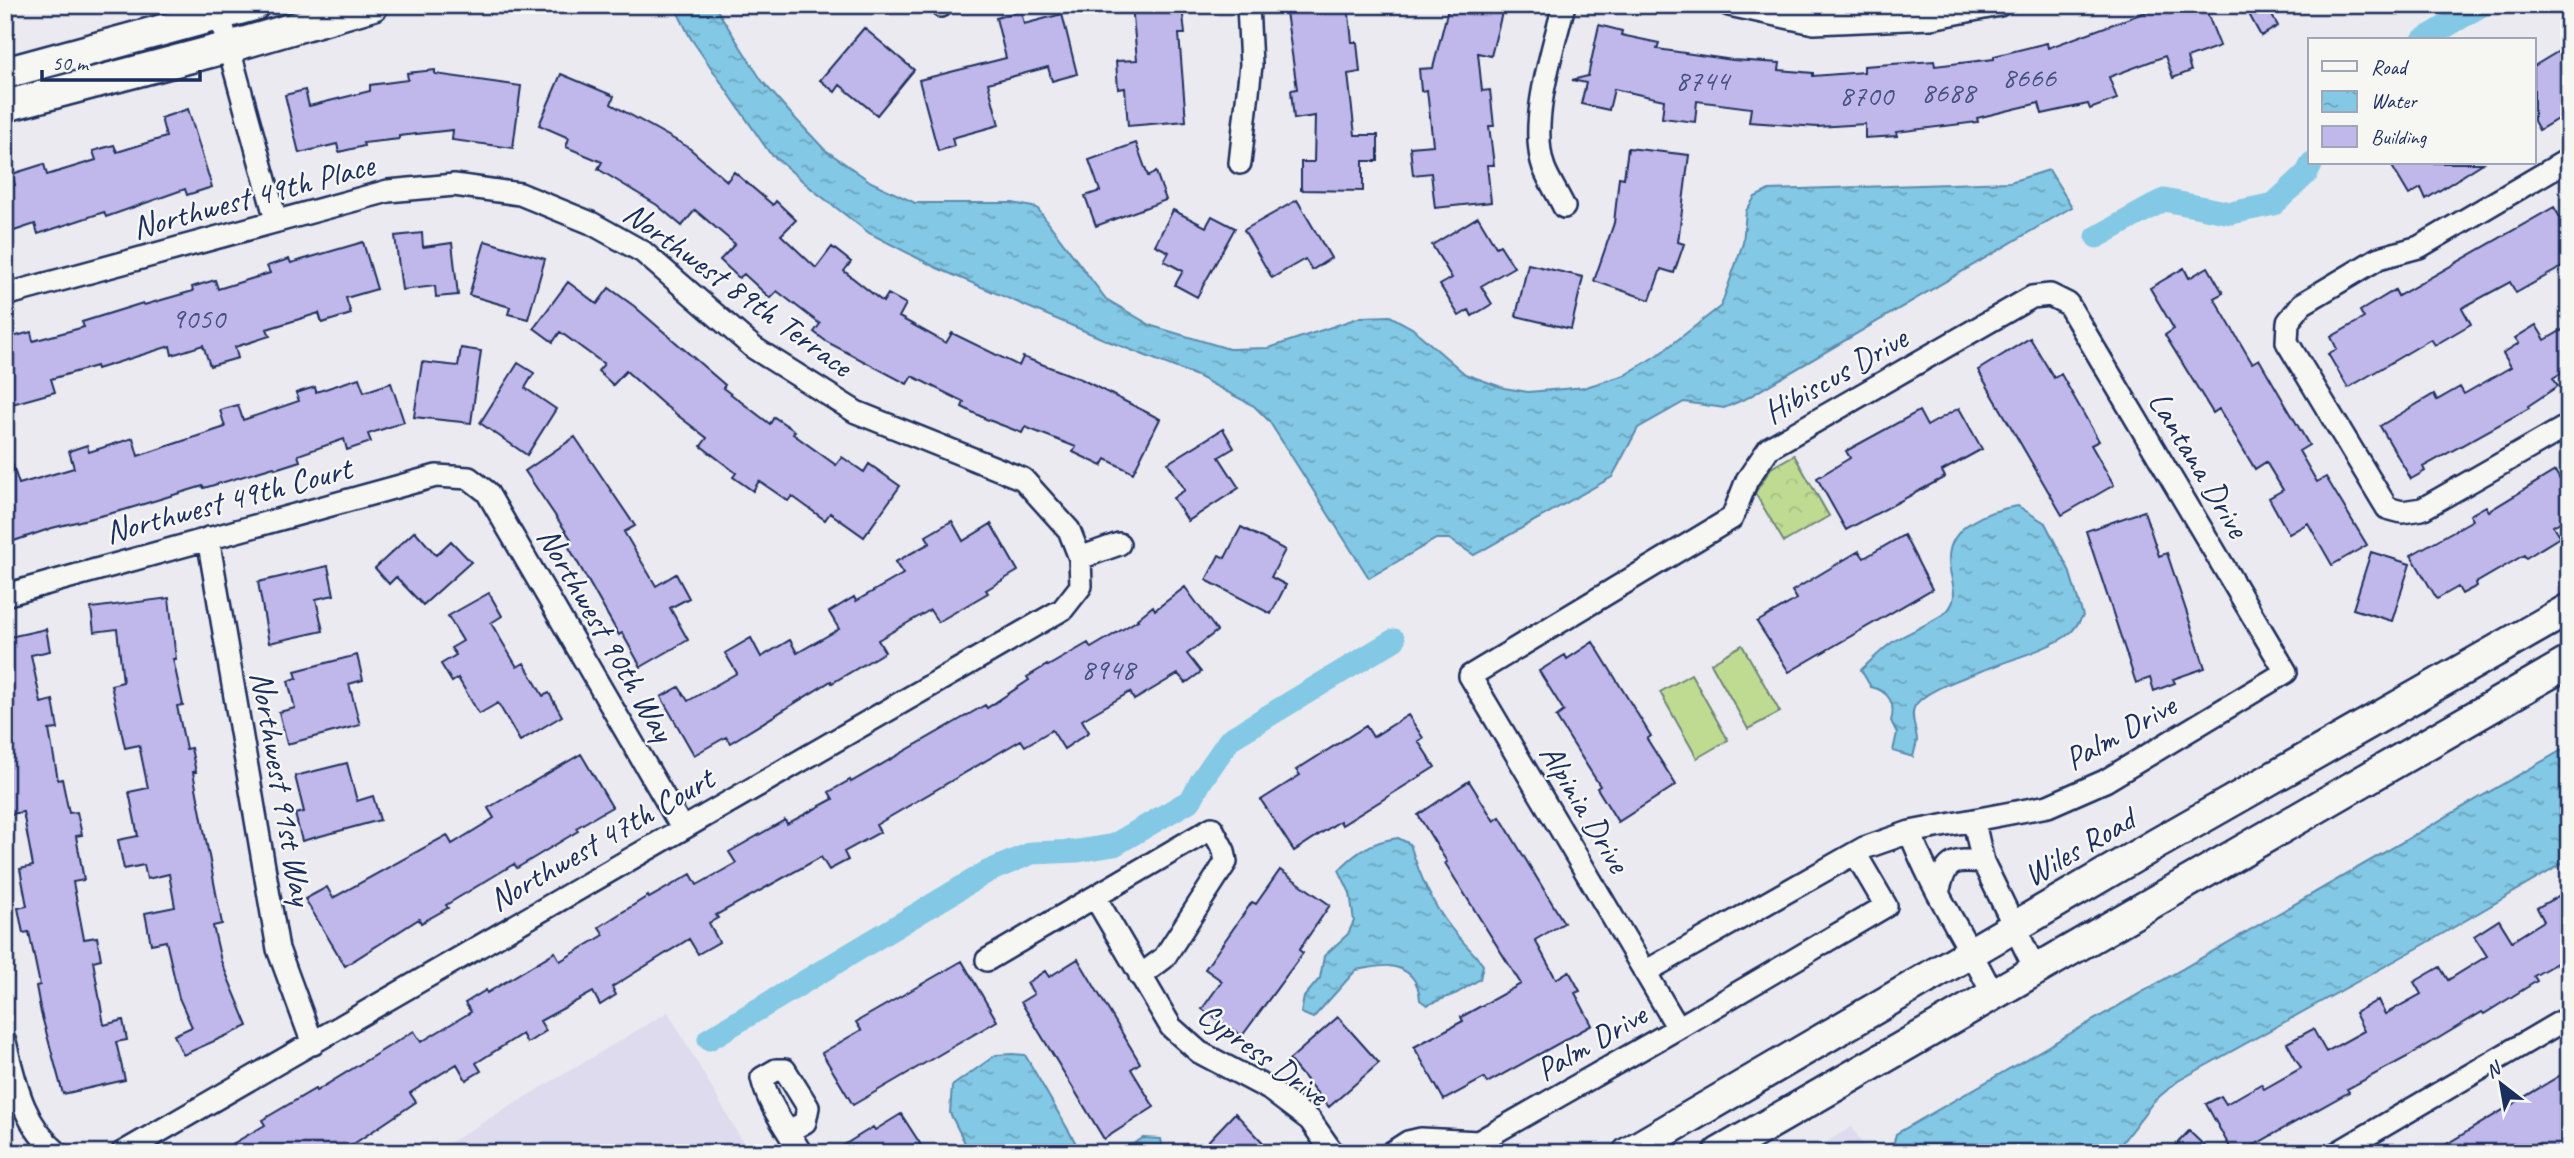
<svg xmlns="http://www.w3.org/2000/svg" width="2574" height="1158" font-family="Caveat,sans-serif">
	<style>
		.built { fill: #dedbee }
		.park { fill: url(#park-crowns); stroke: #6d8578; stroke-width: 2 }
		.garden { fill: #bfdb92; stroke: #6d8578; stroke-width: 2 }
		.water { fill: url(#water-ripples); stroke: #598bae; stroke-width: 2 }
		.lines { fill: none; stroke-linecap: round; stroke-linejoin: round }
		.canal { stroke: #83c8e4; stroke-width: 23 }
		.building { fill: #c0b8ea; stroke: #1b2f5e; stroke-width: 2 }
		.street-casing { stroke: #1b2f5e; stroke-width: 26 }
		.secondary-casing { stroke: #1b2f5e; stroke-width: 35 }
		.street { stroke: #f6f6f2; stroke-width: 21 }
		.secondary { stroke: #f6f6f2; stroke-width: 30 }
		.labels { text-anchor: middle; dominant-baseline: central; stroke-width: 5; stroke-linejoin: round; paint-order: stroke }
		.number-label { font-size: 30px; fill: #445181 }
		.street-label { font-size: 33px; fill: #1b2f5e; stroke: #f6f6f2 }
	</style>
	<defs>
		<pattern id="park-crowns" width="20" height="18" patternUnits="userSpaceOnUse" patternTransform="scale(1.75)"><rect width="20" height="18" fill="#bfdb92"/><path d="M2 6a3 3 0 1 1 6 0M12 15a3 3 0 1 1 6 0" fill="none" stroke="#a4bc80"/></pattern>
		<pattern id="water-ripples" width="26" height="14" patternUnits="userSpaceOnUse" patternTransform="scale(1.75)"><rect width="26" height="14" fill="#83c8e4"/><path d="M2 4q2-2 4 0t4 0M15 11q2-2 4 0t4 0" fill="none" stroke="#6aa3bc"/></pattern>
	</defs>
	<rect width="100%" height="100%" fill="#ebeaf0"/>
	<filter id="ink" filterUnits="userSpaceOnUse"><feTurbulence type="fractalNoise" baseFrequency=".0143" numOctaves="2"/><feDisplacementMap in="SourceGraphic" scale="14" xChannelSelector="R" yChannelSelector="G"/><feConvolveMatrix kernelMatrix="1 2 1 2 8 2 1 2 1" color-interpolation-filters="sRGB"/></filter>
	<g filter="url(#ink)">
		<path class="built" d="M668,1012L749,1153H432Z
			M1852,1127L1868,1153H1807Z"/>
		<path class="park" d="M1794,455L1829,516L1784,542L1755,493L1771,468Z"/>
		<path class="garden" d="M1742,645L1780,712L1748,729L1711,663Z
			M1691,674L1728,740L1697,758L1660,692Z"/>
		<path class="water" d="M674,5H714L762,81L792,115L824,149L871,182L915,203H1013L1037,208L1106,299L1152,326L1229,349L1269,348L1361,317L1390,316L1412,328L1465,374L1504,388L1528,392L1586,387L1625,375L1662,352L1721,306L1743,243L1746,211L1755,197L1769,190L2010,182L2049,170L2072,207L1747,398L1724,408L1684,402L1638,428L1612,477L1474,555L1449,539H1436L1369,578L1269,421L1254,406L1197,376L1108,341L937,268L869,233L813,190L769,152L690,37Z
			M2018,506L2045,523L2069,570L2083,616C2079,621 2075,629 2070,633C2043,657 1926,680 1914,708C1910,718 1917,730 1917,741C1916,746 1914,752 1913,757L1893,751L1897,733L1891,721C1896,704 1889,691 1871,687L1861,670C1872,660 1882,649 1894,641C1908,633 1935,621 1946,612C1962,597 1949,579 1949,561C1947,525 1990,510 2018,506Z
			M2569,746V860L2425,944L2178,1081L2154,1101L2114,1153H1891L1896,1134Z
			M1398,838L1410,844C1419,874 1431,903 1451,928C1461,941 1473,951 1483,965L1480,979L1457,993L1427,1005L1420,1000C1419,981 1409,968 1389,966C1382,965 1365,969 1356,970L1313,1018L1301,1013L1304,997L1320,978L1324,956L1348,934L1354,921L1350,893L1339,870C1356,852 1373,841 1398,838Z
			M1012,1054L1025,1055L1078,1147L1088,1153H970L950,1113L952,1086L996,1055Z
			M1143,1138L1161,1139L1164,1153H1119Z"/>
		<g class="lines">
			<path class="canal" d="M2423,40L2482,5
				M2097,237L2164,200L2231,213L2274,204L2307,173L2312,163
				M709,1039L987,872L1032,853L1078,851L1114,845L1191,800L1201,781L1230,739L1394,640"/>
		</g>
		<path class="building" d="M1132,5H1182L1185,34H1179L1186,121L1128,126L1125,88L1118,89L1116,61L1137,60Z
			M1296,5H1348L1352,42H1357L1360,72L1348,74L1355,135H1378V161H1363V191L1301,190V162H1314L1315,116L1294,119L1291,90L1297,89L1286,12L1297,11Z
			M1449,5H1504L1491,56L1478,53L1482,91L1490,90L1494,126H1489L1494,165H1487L1491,202L1435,208L1431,173L1413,175L1410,147L1433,145L1427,90L1421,91L1419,69L1433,68Z
			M2165,5H2204L2220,46L2187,58L2191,71L2173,78L2165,56L2109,77L2117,99L2090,109L2088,104L2042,114L2039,103L1977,118L1978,122L1896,132L1897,136L1865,138V124L1817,127L1749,122L1751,108L1697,101L1695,122L1662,118L1664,100L1614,89L1609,110L1581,104L1586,83L1572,80L1588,76L1599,25L1622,31L1621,35L1659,43L1657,49L1733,60L1780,63L1779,70L1813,73V76L1864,72V66L1934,61L1935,66L1994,59V56L2047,43L2048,48Z
			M2244,5H2266L2278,26L2261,36Z
			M1021,11L1024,24L1062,14L1077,74L1052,81L1048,67L988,83L999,125L952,138L954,146L938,151L919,80L1006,58L996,18Z
			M864,28L914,70L877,115L840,85L835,92L820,80Z
			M2569,45V112L2539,130L2534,121V66Z
			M435,70V74L521,86L513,148L452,140L453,130L399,136V139L363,143L364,146L339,152L337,144L299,153L285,95L305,90L309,106L370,91V85L408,80L407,73Z
			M561,74L614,96L611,104L688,147L727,181L734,172L773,205L776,201L796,220L781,235L816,268L832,247L851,262L844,271L883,302L888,294L906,304L899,317L946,343L952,333L1019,366L1023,357L1081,379L1160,419L1133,473L1106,459L1102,466L1073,452L1076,447L1025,427L1022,433L986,419L962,407L964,402L912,376L907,384L827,342L814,332L820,324L777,291L770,298L744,274L739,278L720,260L735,244L695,210L682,226L657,205L598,169L602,162L566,147L569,138L539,125Z
			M188,109L212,187L187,195L185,189L106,217L104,212L38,234L35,224L5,234V188L15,185L12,174L44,164L47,175L96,160L93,151L114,145L117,152L166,137L161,118Z
			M1136,143L1148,176L1156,172L1166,200L1096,226L1085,196L1100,191L1089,160Z
			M1628,148L1689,155L1678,242L1684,244L1674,273L1661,269L1650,300L1594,281L1614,223L1619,177L1624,178Z
			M2390,163H2483L2426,199L2421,188L2409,195Z
			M1297,200L1331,258L1312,270L1305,259L1272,278L1244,230Z
			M2554,207L2561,219L2569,215V263L2516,293L2510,282L2462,308L2471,324L2435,345L2431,339L2348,388L2328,354L2337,349L2331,337L2364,318L2360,311L2395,290L2398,296Z
			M1173,210L1206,227L1212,216L1235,228L1197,297L1175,285L1183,271L1164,261L1169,252L1155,245Z
			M1478,217L1496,247L1500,245L1514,267L1481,286L1492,304L1472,316L1469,310L1459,316L1440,285L1452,278L1432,245Z
			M422,233L423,247L452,243L458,295L436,297L435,286L402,290L395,236Z
			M485,241L545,259L528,319L508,314L510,307L469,295Z
			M363,242L377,289L346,298L351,314L322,323L319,313L267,329L270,336L235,347L238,358L210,366L203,345L172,355L170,346L97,369L96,366L51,379L55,392L5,406V339L31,332L33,341L84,327L82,322L143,303L144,305L193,291L192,287L215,280L218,289L270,273L267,266L289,259L291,263Z
			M1528,264L1583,277L1571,329L1516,316Z
			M2208,267L2223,293L2214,298L2252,363L2259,359L2309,445L2299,451L2317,482L2326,477L2367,545L2332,565L2308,523L2289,534L2269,498L2283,490L2266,462L2255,469L2219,409L2213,413L2165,335L2174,329L2150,288L2184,268L2189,278Z
			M568,282L597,304L609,288L634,306L725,385L723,388L770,424L774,417L795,431L793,434L836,465L842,457L864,472L869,464L900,486L864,537L830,513L825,520L792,496L788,501L759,481L753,491L733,477L736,473L701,446L707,438L663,404L626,371L613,385L598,371L604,364L560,332L553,342L534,328Z
			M2536,325L2545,340L2569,326V368L2553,378L2558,386L2528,406L2529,408L2423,467L2425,471L2411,479L2380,426L2434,394L2437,400L2460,387L2464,394L2511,367L2503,353L2519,343L2515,338Z
			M2030,338L2054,378L2061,374L2099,441L2091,445L2114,485L2062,515L1978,370Z
			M461,348L481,351L471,423L414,417L422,362L458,366Z
			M518,363L534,373L525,388L556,409L527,455L480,423Z
			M359,378L364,392L391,383L404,422L368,434L371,442L347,450L344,439L298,455L300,461L275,469L274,467L204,488L203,486L124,510L52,528L5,544V452L8,451L19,484L74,468L69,451L87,445L89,452L133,438L138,456L225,427L220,410L238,405L243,420L299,401L296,393L315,387L316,392Z
			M1959,408L1982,449L1942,471L1945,477L1846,530L1817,478L1850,458L1846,451L1919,411L1927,426Z
			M1223,429L1234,448L1219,457L1239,488L1188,521L1173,498L1185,490L1168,463Z
			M575,437L635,526L624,532L656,586L676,574L689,598L670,608L688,640L641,667L622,633L619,635L566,542L571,539L525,471Z
			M2555,471L2562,483L2569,479V517L2553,526L2560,537L2526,558L2524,555L2476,583L2477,586L2462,594L2458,587L2437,599L2411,555L2473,520L2470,515L2486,506L2489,511Z
			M2144,511L2159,556L2167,553L2205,668L2173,679L2175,683L2154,691L2150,678L2136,683L2086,531Z
			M952,521L963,541L991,524L1018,571L986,590L988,593L938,622L930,610L878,640L885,652L832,683L831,681L730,743L726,737L694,755L661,697L679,687L688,701L737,673L725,653L751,638L761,657L790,640L797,653L839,629L829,612L854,597L856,601L903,574L895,562L930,543L926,536Z
			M1241,527L1285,550L1271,577L1286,585L1271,614L1206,580L1219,555L1225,558Z
			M415,531L436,555L451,541L471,562L423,605L396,577L389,584L375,568Z
			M1904,535L1932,589L1789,672L1757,622L1797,599L1792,591L1859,551L1864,558Z
			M2371,552L2410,564L2392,621L2353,609Z
			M328,566L334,595L316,599L323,631L269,643L258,582Z
			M1185,587L1217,631L1187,654L1201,672L1186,683L1178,674L1134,700L1130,692L1082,720L1089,732L1064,749L1052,730L1025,746L1021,740L876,825L880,832L844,852L848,860L829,870L821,857L716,915L718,918L709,923L719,942L698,954L689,939L612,987L616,995L600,1005L593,992L540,1021L546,1031L527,1043L522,1034L476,1063L481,1071L466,1080L457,1064L410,1093L416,1102L340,1153H217L265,1125L262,1120L315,1089L316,1091L414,1031L421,1042L471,1012L465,1003L486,990L487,993L555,952L560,961L604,935L599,927L648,896L649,898L691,874L697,885L736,863L729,852L785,820L787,824L833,799L829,792L850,780L851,782L985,705L987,708L1029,680L1027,677L1047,665L1048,666L1088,643L1091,648L1138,620L1137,619L1153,606L1155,610Z
			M489,593L502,616L491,623L517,667L524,663L543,696L549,693L562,716L520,741L498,703L479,714L458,678L452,682L441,664L456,655L451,648L463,641L448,616Z
			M169,598L176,659H173L183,705L177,706L186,749L191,748L196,772H193L222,924L213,926L221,961L248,1026L183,1055L174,1035L192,1027L179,998L166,941L151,944L145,913L175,907L169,874L147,879L144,865L124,869L118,840L138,836L129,792L148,788L139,745L125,748L111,685L123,682L117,629L94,632L91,608Z
			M46,629L50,651L31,655L41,703L53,700L58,729L49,730L58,780L62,779L69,813L77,812L82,835L76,836L84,880L73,882L84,939L97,937L101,959L93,961L104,1025L123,1020L127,1040L116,1042L125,1080L63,1094L41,1013L36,986L40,985L29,932L23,933L18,908L27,906L20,869L33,866L23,812L5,815V638Z
			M1593,642L1651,736L1647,739L1676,785L1618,822L1597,788L1600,786L1556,717L1564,711L1539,671L1565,655L1567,659Z
			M357,655L363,680L349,684L360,725L287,744L279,712L295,708L288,681L297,678L295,671Z
			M1408,715L1423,738L1418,741L1435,767L1342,825L1340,821L1294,851L1261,800L1300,775L1296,770L1366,726L1373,737Z
			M581,754L612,807L576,828L578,831L517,868L514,864L446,905L448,908L421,923L419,919L345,966L305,899L327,887L333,898L447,835L452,844L494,818L488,808Z
			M347,763L357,801L373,796L380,820L302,841L295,814L304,812L295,776Z
			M1469,781L1494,821L1500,817L1564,923L1535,940L1556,979L1569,971L1580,991L1575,993L1592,1025L1487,1083L1484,1078L1444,1100L1414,1047L1463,1021L1461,1017L1521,984L1445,863L1447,862L1418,815Z
			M1280,870L1330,905L1299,950L1303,953L1242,1036L1202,1009L1222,981L1205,969L1252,902L1256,904Z
			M2569,890V956L2534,976L2537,981L2484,1014L2482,1012L2409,1056L2347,1089L2349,1092L2240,1153H2233L2206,1104L2221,1096L2226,1104L2261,1084L2264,1089L2301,1068L2287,1043L2313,1029L2326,1052L2364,1031L2355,1013L2378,1000L2385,1014L2421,994L2414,982L2440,967L2448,980L2487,956L2474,936L2499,920L2512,941L2544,921L2537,908Z
			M1078,959L1140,1063L1131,1069L1154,1107L1104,1139L1021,1002L1034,994L1027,983L1045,971L1049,977Z
			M962,961L997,1021L853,1105L822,1053L861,1030L856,1022Z
			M1338,1017L1379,1063L1329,1107L1289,1060Z
			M2569,1070V1153H2544L2539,1143L2523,1153H2432Z
			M1235,1113L1273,1153H1197Z
			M901,1114L921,1145L908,1153H831L873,1127L875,1130Z
			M2189,1131L2212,1153H2168Z"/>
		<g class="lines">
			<g class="street-casing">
				<path id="street" d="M217,5L276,220
					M1564,5C1553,49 1528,124 1544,168C1549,181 1558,194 1564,207
					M1729,5L1814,23L1931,18L2000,5
					M941,6L942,5
					M2569,159L2419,247L2379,258L2302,304L2288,322L2287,342L2387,508L2402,512L2422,509L2569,425
					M1240,163L1251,65L1248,5
					M5,295L388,191L454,185L520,194L591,223L643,252L754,348L856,412L1023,479L1069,530L1080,558L1081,586L1063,609L122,1153
					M208,538L278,949L313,1044
					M1080,558L1119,544
					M5,595L436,476L469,478L487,492L682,828
					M1974,822L1983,862L2036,971
					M1910,832C1931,890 1967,940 1993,995
					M1938,893C1946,861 1951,859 1983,862
					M1095,897L1171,1027L1199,1052L1269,1089L1310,1120L1333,1153
					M987,960L1212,828L1224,851L1226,862L1164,958L1140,976
					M1678,1028L1886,906L1855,853
					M5,1042C15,1082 23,1125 58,1153
					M788,1132L805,1122L808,1107L785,1070H776L762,1078C768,1105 787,1129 801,1153
					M1391,1153L1408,1142L1421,1139L1478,1142L1678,1028L1645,972L1864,848L1910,832L2048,806L2105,781L2286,672L2068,304L2050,295L2032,297L1769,448L1747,480L1732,518L1470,676L1645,972
					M2337,1153L2569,1017"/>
			</g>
			<g class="secondary-casing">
				<path id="secondary" d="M5,73L254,5
					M5,106L229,47L373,5
					M1628,1153L2158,843L2569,609
					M1719,1153L2569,662"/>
			</g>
			<use href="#street" class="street"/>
			<use href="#secondary" class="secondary"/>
		</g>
	</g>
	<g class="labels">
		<g class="number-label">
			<text x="2029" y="77">8666</text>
			<text x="1702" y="80">8744</text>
			<text x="1948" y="92">8688</text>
			<text x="1866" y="95">8700</text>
			<text x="198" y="318">9050</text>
			<text x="1108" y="669">8948</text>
		</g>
		<g class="street-label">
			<text transform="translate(253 196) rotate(-15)">Northwest 49th Place</text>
			<text transform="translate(738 289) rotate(36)">Northwest 89th Terrace</text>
			<text transform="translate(1835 375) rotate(-30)">Hibiscus Drive</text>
			<text transform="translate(2199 464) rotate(59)">Lantana Drive</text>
			<text transform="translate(228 500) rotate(-15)">Northwest 49th Court</text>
			<text transform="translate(606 634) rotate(60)">Northwest 90th Way</text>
			<text transform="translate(2120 732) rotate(-29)">Palm Drive</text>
			<text transform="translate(282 788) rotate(80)">Northwest 91st Way</text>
			<text transform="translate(1585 808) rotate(59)">Alpinia Drive</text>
			<text transform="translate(601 839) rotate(-30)">Northwest 47th Court</text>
			<text transform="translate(2079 847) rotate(-30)">Wiles Road</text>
			<text transform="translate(1591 1042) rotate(-30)">Palm Drive</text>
			<text transform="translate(1263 1054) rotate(36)">Cypress Drive</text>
		</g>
	</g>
	<rect width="2574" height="1158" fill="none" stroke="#f6f6f2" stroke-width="28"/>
	<rect x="14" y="14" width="2546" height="1130" fill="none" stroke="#1b2f5e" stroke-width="2.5" filter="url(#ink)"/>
	<rect x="2308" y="38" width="228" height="126" fill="#f6f6f2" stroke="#9ea6b7" stroke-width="2"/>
	<rect x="2322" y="61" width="35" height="10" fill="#f6f6f2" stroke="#9ea6b7" stroke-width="2"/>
	<text x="2371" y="74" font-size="21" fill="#1b2f5e">Road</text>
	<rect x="2322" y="91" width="35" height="21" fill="url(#water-ripples)" stroke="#9ea6b7" stroke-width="2"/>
	<text x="2371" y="108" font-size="21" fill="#1b2f5e">Water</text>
	<rect x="2322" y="126" width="35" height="21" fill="#c0b8ea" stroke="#9ea6b7" stroke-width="2"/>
	<text x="2371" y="144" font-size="21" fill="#1b2f5e">Building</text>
	<g transform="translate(2501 1084) rotate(329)" stroke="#f6f6f2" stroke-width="5" paint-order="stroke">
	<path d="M0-5L12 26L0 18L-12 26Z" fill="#1b2f5e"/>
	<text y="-10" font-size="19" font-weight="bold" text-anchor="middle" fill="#1b2f5e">N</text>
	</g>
	<path d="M42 70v10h158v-10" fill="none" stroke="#1b2f5e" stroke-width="3.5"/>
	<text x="52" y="70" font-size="21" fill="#1b2f5e" stroke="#f6f6f2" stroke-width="5" paint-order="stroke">50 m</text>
</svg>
